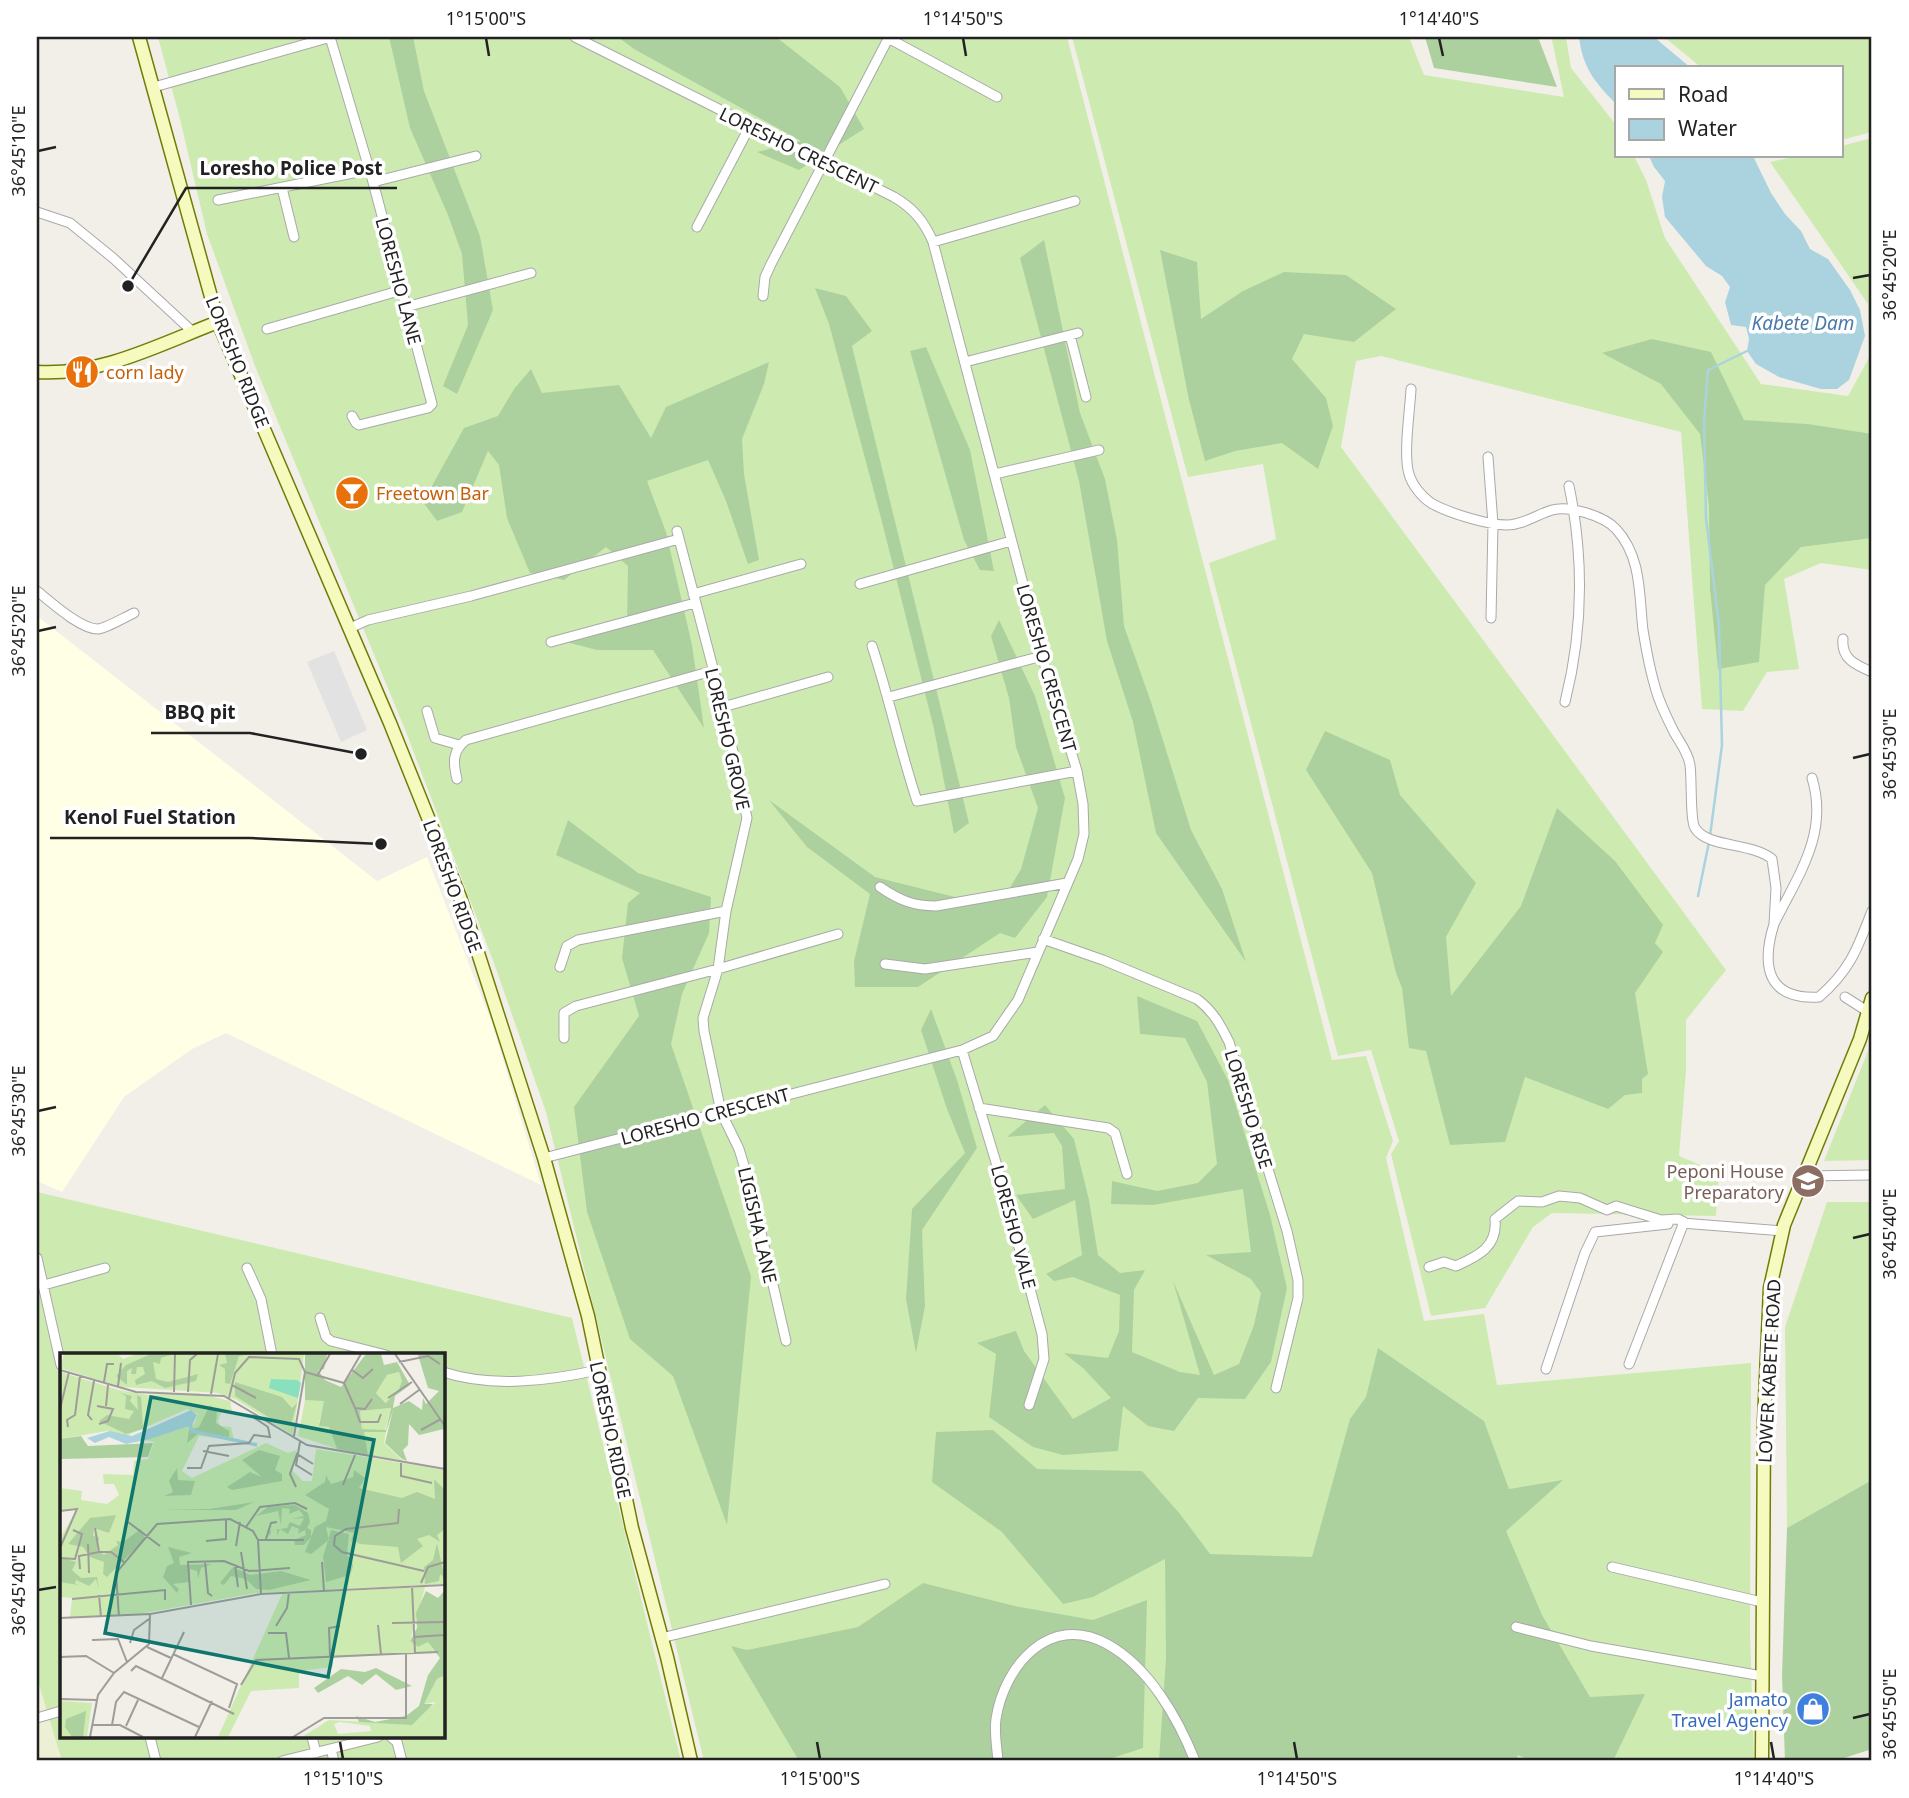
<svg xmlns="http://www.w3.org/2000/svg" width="1909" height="1798" font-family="'Noto Sans',sans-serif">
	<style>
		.education { fill: #ffffe5 }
		.farmland { fill: #eef0d5 }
		.grass { fill: #cdebb0; fill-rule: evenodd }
		.forest { fill: #add19e }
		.parking { fill: #e2e2e2 }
		.water { fill: #aad3df }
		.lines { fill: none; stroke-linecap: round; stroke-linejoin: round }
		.stream { stroke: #aad3df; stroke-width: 2.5 }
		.street-casing { stroke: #a9a9a9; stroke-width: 11 }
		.secondary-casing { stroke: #707d05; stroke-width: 15 }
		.street { stroke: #fff; stroke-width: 9 }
		.secondary { stroke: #f7fabf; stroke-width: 12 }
		.ticks { fill: none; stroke: #222; stroke-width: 2.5 }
		.labels { text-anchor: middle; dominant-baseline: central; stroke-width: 7; stroke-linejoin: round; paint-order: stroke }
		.street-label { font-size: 18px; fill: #222; stroke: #fff }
		.food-label { font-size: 18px; fill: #c56008; stroke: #fff; text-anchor: start }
		.education-label { font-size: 18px; fill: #785e54; stroke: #fff; text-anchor: end }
		.shop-label { font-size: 18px; fill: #366cbe; stroke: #fff; text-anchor: end }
		.water-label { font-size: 19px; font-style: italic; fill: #4a7aab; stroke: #fff }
		.inset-river { fill: none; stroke: #aad3df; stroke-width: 3.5 }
		.inset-road { fill: none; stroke: #9f9d99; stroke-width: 2 }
		.view { fill: #0f766e; fill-opacity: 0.15; stroke: #0f766e; stroke-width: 3.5 }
		.inset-edge { fill: none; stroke: #222; stroke-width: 3.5 }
		.leader { fill: none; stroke: #222; stroke-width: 2.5 }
		.callout-dot { fill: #222; stroke: #fff; stroke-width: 2.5 }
		.callout-label { font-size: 19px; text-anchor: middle; font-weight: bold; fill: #222; stroke: #fff; stroke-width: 7; stroke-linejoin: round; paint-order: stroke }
		.neatline { fill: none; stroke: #222; stroke-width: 2.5 }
		.ticks-label { font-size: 18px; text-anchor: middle; fill: #222 }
	</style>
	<rect width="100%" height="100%" fill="#f2efe9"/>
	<path class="education" d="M37,616L377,881L427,857L492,1023L541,1185L226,1033L192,1049L124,1097L62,1192L37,1181Z"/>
	<path class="farmland" d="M37,1678L39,1685L62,1761H37Z"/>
	<path class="grass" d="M158,37H1067L1332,1060L1366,1056L1393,1141L1386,1158L1424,1321L1484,1314L1497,1385L1751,1363L1750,1633L1754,1761H704L546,1112L494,963L406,732L255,366L207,234L180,119Z
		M1072,37H1409L1424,75L1564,97L1552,40L1553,37H1566L1571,68L1617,126V156H1634L1646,180L1665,238L1761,384L1848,396L1870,356L1868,304L1770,162L1798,156H1841V146L1872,138V570L1821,563L1784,579L1799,669L1767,672L1743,711L1702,709L1681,432L1381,356L1356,361L1341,447L1726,970L1686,1020V1071L1679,1156L1719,1173L1716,1216L1552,1213L1533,1227L1485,1308L1431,1316L1391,1154L1399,1141L1371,1050L1338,1056L1209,563L1276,539L1263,464L1188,477Z
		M1664,37H1872V132L1841,140V68H1702Z
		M1872,1041V1160L1824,1161Z
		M37,1192L572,1318L681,1761H62L37,1678ZM61,1355H443V1737H61Z
		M1827,1202H1872V1480L1787,1528L1785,1327Z"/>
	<path class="forest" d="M389,37H413L424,91L480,236L493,310L457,394L443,386L468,325L462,254L448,215L410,128Z
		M618,37H776L840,87L864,129L799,170L757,152L801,141L634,49Z
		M1425,37H1538L1557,87L1434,68Z
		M1044,240L1080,413L1105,479L1117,540L1124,626L1151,702L1191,830L1222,889L1246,962L1156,833L1133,722L1107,641L1079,481L1020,258Z
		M1160,250L1197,262L1201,319L1243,291L1284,272L1346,275L1396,309L1354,342L1304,334L1292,359L1326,398L1333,426L1318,469L1282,443L1235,451L1205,461L1189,400Z
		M815,288L846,296L872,331L852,346L969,823L954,834L934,729L881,518L829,324Z
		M1652,339L1711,352L1744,420L1808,424L1872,434V538L1801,547L1765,585L1759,662L1718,669L1710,589L1709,506L1700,434L1661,384L1602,353Z
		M926,347L970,450L994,571L980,570L964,540L910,351Z
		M769,362L764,384L742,439L744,474L759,560L748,564L726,501L708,460L647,481L666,532L692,645L704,728L653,650H597L562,641L627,625L628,566L606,547L564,580L530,573L507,518L499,465L488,451L462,512L437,521L423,502L464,428L498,416L514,389L531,369L542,393L619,385L651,438L666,407Z
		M999,620L1035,696L1065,798L1047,897L1015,938L1000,933L918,987H855L854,961L870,894L807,847L769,800L875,877L963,899L1004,898L1021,869L1038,808L1016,747L1009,698L991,636Z
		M1325,731L1390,760L1400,795L1476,883L1446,937L1451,996L1521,906L1557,808L1615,861L1663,925L1655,943L1663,952L1635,993L1648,1074L1642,1079V1093L1625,1095L1608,1109L1525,1077L1505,1142L1450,1145L1426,1051L1409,1048L1402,988L1396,973L1372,873L1306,770Z
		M568,820L638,873L711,897L709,933L682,994L671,1044L751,1276L727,1525L673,1376L630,1339L587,1212L574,1107L639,1016L622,958L628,903L640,893L556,855Z
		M1137,996L1197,1021L1228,1080L1270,1215L1287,1288L1271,1362L1245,1399L1198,1398L1174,1431L1148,1426L1123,1406L1118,1451L1063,1455L1033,1447L989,1417L996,1354L977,1343L1016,1331L1024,1351L1073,1419L1111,1398L1084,1369L1064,1353L1108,1358L1119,1331L1120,1295L1073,1277L1054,1281L1046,1274L1082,1255L1075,1200L1033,1219L1016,1195L1065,1189L1062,1146L1054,1133L1007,1137L1045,1105L1074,1139L1089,1200L1098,1255L1120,1273L1145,1270L1134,1290L1132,1352L1180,1372L1200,1375L1173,1281L1214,1375L1239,1364L1254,1325L1261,1293L1251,1279L1206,1255L1251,1252L1243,1189L1153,1205L1111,1204L1112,1181L1157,1191L1198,1183L1217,1164L1207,1082L1185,1038L1140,1034Z
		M931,1009L957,1080L977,1148L922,1230L925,1306L916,1353L906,1299L912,1209L965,1153L947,1109L921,1030Z
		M1378,1348L1484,1421L1509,1489L1563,1480L1506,1531L1542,1615L1590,1697L1645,1694L1613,1761H1532L1518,1755L1516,1761H1159L1166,1658L1165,1559L1093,1597L1063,1604L1002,1532L932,1482L936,1432L993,1430L1037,1469L1142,1471L1180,1514L1210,1554L1312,1557L1350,1419L1366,1397Z
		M1872,1480V1749L1835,1761H1785L1782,1675L1787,1528Z
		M923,1583L1015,1606L1093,1620L1147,1600L1143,1748L1103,1761H799L731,1646L747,1650L858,1627Z"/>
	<path class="parking" d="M334,651L367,730L341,742L307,662Z"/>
	<path class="water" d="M1579,37H1654L1691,68H1617V105C1595,82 1583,69 1579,37Z
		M1649,156H1753L1771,193L1785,214L1801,231L1810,249L1828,259L1850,290L1860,310L1865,336L1849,380L1837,389H1821L1779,377L1756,364L1747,351L1749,339L1746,327L1731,325L1725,302L1730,287L1722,276L1706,266L1665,217L1662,197L1665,181L1654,167Z"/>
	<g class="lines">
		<path class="stream" d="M1710,836L1722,745L1719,625L1706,518L1704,420L1708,370L1747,351
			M1698,896L1709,842"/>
		<g class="street-casing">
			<path id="street" d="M330,37L373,182L432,404L428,408L359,425L356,423L352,416
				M888,38L997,97
				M154,87L331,37
				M373,182L476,156
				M282,188L294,237
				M218,200L368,170
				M37,212L70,223L113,258L193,332
				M697,227L750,126
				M933,242L1075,201
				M763,296L765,277L771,264L889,37
				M406,307L531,273
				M267,329L402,290
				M1070,335L1086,397
				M965,362L1078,333
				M1411,389C1410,410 1403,455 1409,474C1412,485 1422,497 1431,503C1448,513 1488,525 1507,525C1523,525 1538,514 1552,510C1569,505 1604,516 1616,529C1642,557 1639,596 1643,630C1646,648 1649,666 1654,683C1658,700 1666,716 1674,732C1680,743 1688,752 1690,765C1692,779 1690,820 1695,828C1707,848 1751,842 1772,859L1776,888L1774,924
				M1488,457L1493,524L1491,618
				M995,474L1099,450
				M677,531L724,710L747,818L726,911L718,969L703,1018L704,1031L721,1112L739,1149L750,1185L786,1341
				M860,584L1011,541
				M37,591C51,602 80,629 98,629C107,628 125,617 134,613
				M693,594L801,564
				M350,628L368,620L471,596L679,539
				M1843,639C1841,659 1856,665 1872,672
				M551,642L695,603
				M872,646C889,697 900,750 917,801L1077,771
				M889,697L1042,656
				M1565,702C1583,631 1584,558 1569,486
				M723,707L828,677
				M427,711L435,738L459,745
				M1812,778C1829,834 1798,875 1774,924C1761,966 1767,1000 1819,997C1850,971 1858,947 1872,911
				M457,779C453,763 452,751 466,740L712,671
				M880,887C899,900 913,906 936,906L1067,883
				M1043,939L1103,960L1197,999C1213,1011 1220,1024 1229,1042L1287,1231L1298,1280V1298L1276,1388
				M885,964L925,969L1038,952
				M560,967L567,946L578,940L726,911
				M1845,997L1867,1011
				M564,1038V1013L576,1006L718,969L838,934
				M962,1050L1001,1179L1042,1334L1044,1359L1029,1405
				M979,1108L1108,1128L1115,1133L1127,1174
				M544,1158L962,1050L993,1036L1018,1000L1078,859L1084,834L1083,804L1077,771L1042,656L933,242C924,221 913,208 894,197L575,37
				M1803,1176L1872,1175
				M1682,1223L1782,1231
				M37,1258L61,1365
				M1429,1267L1444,1262L1456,1266C1478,1256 1498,1247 1495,1219L1518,1201L1542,1202L1559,1196L1580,1198L1607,1210L1616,1206L1661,1220L1678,1219L1684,1222L1629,1364
				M247,1268L261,1299L272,1355
				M44,1285L105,1268
				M320,1318L326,1337L331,1341L386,1355
				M1546,1369L1585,1253L1595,1232L1668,1224
				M443,1372C492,1388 548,1381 598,1370
				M1612,1567L1762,1602
				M1516,1627L1591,1646L1762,1676
				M661,1638L885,1584
				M37,1718L61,1711
				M150,1737L156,1761
				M312,1737L316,1753
				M391,1737L397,1742L402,1761
				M331,1749L334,1761
				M282,1761L378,1737
				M998,1761C997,1748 994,1732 996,1719C1004,1666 1050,1612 1107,1644C1149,1667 1178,1718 1195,1761"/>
		</g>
		<g class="secondary-casing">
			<path id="secondary" d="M139,37L218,322L390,723L460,897L544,1158L588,1316L632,1528L667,1657L691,1761
				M37,372C101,376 160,344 218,322
				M1762,1761L1764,1422L1770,1288L1784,1225L1860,1039L1872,998"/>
		</g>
		<use href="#street" class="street"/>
		<use href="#secondary" class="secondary"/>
	</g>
	<path class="ticks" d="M486,38L489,56M963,38L966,56M1439,38L1443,56M38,151L56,147M1853,278L1870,275M38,631L56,627M1853,758L1870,754M38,1111L56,1107M1853,1238L1870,1234M38,1590L56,1587M1853,1718L1870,1714M340,1742L343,1759M817,1742L820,1759M1294,1742L1297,1759M1771,1742L1774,1759"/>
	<defs>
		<g id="restaurant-disc" transform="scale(1.75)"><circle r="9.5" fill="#e8710a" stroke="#fff"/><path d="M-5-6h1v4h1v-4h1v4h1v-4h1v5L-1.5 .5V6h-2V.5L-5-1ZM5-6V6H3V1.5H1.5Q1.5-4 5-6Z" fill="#fff"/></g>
		<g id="bar-disc" transform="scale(1.75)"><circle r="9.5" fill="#e8710a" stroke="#fff"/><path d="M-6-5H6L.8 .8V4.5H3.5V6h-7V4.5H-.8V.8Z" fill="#fff"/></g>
		<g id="school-disc" transform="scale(1.75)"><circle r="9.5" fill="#8d6e63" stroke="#fff"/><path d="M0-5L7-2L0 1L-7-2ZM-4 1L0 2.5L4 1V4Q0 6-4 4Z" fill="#fff"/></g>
		<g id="shop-disc" transform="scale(1.75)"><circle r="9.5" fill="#3f7fe0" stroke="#fff"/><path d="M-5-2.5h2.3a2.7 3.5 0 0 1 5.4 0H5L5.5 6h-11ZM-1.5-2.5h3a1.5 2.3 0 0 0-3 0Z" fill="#fff"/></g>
	</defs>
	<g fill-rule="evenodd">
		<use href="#restaurant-disc" x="82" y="372"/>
		<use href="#bar-disc" x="352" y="493"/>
		<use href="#school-disc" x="1808" y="1181"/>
		<use href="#shop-disc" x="1813" y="1709"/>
	</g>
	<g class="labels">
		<g class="street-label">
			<text transform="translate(799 150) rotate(26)">LORESHO CRESCENT</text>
			<text transform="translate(399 281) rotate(75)">LORESHO LANE</text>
			<text transform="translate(238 362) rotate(68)">LORESHO RIDGE</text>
			<text transform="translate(1047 668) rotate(74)">LORESHO CRESCENT</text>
			<text transform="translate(728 739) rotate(77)">LORESHO GROVE</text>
			<text transform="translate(453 886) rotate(70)">LORESHO RIDGE</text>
			<text transform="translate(1249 1109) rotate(73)">LORESHO RISE</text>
			<text transform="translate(705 1116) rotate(-15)">LORESHO CRESCENT</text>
			<text transform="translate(758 1225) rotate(77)">LIGISHA LANE</text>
			<text transform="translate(1014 1227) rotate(75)">LORESHO VALE</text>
			<text transform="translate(1769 1371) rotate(-87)">LOWER KABETE ROAD</text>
			<text transform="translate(611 1430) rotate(78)">LORESHO RIDGE</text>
		</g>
		<g class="food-label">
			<text x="106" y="372">corn lady</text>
			<text x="376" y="493">Freetown Bar</text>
		</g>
		<g class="education-label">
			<text x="1784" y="1171">Peponi House<tspan x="1784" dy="21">Preparatory</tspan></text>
		</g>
		<g class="shop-label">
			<text x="1788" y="1699">Jamato<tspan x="1788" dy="21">Travel Agency</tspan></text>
		</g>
		<g class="water-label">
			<text x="1803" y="323">Kabete Dam</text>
		</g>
	</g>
	<g transform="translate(60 1353)">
		<rect width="385" height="385" fill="#f2efe9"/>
		<path d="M4,1H58L63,6L76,1H244L233,82L175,46L158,40L62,34L0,15ZM0,19L59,37L88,42L137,40L170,48L172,58L162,57L158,68L160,73L171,74L174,87L139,83L122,118L132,125L206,90L228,100L237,97L232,117L243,128H252L256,96L385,117V231L196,240L79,261L10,264L12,245L0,244V185L18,155L0,157V135L22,138L21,147L47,151L59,142L54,131H44L43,121L73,122L74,108L88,106L94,89L83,87L134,71L138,61L127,56L66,83L47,78L0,86ZM339,19L343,28L339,36L327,50L316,40L327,22ZM245,47H265L259,70L269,74L277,96L238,83ZM331,55L325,77H302L300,58ZM303,79H326L324,90L343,108L308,102ZM365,234L350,288L358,294L368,289L375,299L273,305V314L239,318V335L191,338L168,384H158L222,241ZM385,322V384H242L269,367L325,370L372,353L376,349L364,351L377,326ZM280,369L310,373L311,378L278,381L274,371ZM1,348L32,350L27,384H0Z" fill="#cdebb0" fill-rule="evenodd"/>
		<path d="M91,1L110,2L101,5L100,11L93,9L96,26L108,29L138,21L136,28L105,35L92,28L76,32L75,27L85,21L83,14H77L76,21H71L72,15L67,18V32L56,23L66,12ZM165,1H193L179,3L170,31L165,30V16L159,12L167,10ZM245,1H267L264,16L258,17L265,27L281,34L306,1H321L324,12L337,9L350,32L335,43L333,55L349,48L362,57L363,45L366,51L379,38L368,35L358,2L385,1L384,76L359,82L349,71L348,92L343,97L347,108L342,106L325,90L333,57L326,79H304L308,102L277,96L269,74L259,73L264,48L245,47ZM339,19L342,28L339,36L326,50L316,40L327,22ZM331,55L326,77L302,76L300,58ZM175,29L222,44L232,55L237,50L231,72L210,65L175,43ZM60,40L72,43L70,48L78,57L77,42L81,44L83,76L66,81L39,68L47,62L69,66L74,58L65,56L66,43ZM150,52L157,59L156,70L169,78V84L139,80L127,90L129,77L139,74ZM21,83L28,93L93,90L88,104L0,106V86ZM199,97L220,103L215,117L222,121V128L172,137L167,134L190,119L202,124L182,107ZM117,115L118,127L135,128L131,142L104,143L113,139L109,128ZM294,117L305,125L299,135L342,145L357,139L375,146L374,126L385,137V176L377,182L380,189L369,182L357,186L363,193L341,210L338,194L300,191L291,187L294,180L266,174L269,187L251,201L245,199L255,174L266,168L269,156L245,142L265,129L266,122L271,131L293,124ZM194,149L176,157H100L149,156ZM235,152L248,160L250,169L247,175L251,177V184L244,192H235L234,187L246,182L245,177L238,181L239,176L232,173L228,181L220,176L217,183V177H211L210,183L207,178L227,175L230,169L240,173L244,165L232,166L244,163L239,157L229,161L230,156L222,155L221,172L218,158L196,163L208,154ZM56,162L49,180L34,175L33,183L39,184L37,197L44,202L58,192L56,188L63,189L81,176L85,186L47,224L43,221L44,209L30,204L23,194L8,191L30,165ZM271,177L289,181L287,203L292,205L293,214L290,222L266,229L263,204ZM377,190L385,226L380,221L379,228L365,231L364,214L373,207ZM108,194L132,200L119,204L120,212L152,211L141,215L138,226L137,218L130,216L129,229L113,231L119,236L117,240L103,224L107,213L114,210ZM0,204L16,209L12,217L21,225L37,224L39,237L36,226L29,233L16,227L15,231L24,233L0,229ZM173,214L190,222L221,218L251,227L209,237L196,236L186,226L171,223L164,232L160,230ZM385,237V322L377,326L364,351H373L352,372L299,369L296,363L315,369L346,363L359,353L368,322L380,305L368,289L358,294L350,288L357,275L356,260L366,238L378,245ZM316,315L352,333L336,337L316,321L302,332L288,323L258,340L254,335L281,316L305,319ZM26,358L23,384H12L5,374L6,366Z" fill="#add19e" fill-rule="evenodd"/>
		<path d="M211,26L237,27L241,30L238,45L209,35Z" fill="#88e0be"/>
		<path d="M131,57L137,62L132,72L90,86L66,91L49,84L35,90L27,85L50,78L72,83Z" fill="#aad3df"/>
		<path class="inset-river" d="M130,72L132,78L197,92"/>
		<path class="inset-road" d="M335,1L385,73M339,9L368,3L380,11M0,17L76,39L164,43L247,92L385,116M292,17L303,25L313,16M245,19L284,30L301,1M257,23L270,1M44,29L47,11H54M284,30L295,55L305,56L312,46M172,32L196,45M58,33L61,10M114,39L115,1M128,39L130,7L137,1M151,41L158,1M169,45L175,20L189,4L239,6L245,19L234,83M328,45L352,29M340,51L359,37M37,53L53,56L48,68L39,71M46,53L48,32M295,55L300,69H318L321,61M0,56L9,19M32,67L28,62L34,28M8,74L7,67L15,62L20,23M361,77L381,66M240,89L236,112L252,122M143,98L169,103M341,110V123L372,130M127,115H141L149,93L189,90L194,82L210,84L208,74L193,64M283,132L295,102M236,134L230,121L237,101L253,111M339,156L338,170L286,176L275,183L274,192L282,199L364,218M0,158L17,156L0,195M68,169L100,193M186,174L200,154L235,150L247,156M35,175L39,199M206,186L211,170L217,169M198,187H244M146,188L166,186V166M28,191L29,220M176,193L180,169M181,199L187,236M0,205L15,206L22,181L13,177M145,208L148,240L152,243M127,209L164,208L189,218L230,215M128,209L131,252M262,209L264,238M175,212L178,234M20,216L19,203L39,199H51L64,209M361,230L368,214L385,209M352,233L355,300M39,242L41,264M12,246L105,237V247M59,264L56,220L97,171L170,166L193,178L198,187L201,241M0,265L90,261M332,270L385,269M318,272L321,301M216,273L227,255L229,239M208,280H226L229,305M354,284L384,282M32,287L58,286L67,309M70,290L74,277L89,266M87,294L111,305M113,301L177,331L169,355M270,303L269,275L280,273M0,304L26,303L54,320M71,318L76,313L174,361M102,325L124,279M181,332L196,307L378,299M0,346L36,347M32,372H60L83,384M52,372L56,349L64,339L139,374M66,373L78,347M30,384L38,342L54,320L89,291L90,261L201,241L385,232M135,384L152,348M233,384L264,365H346V301"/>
		<path class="view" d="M91,44L314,87L268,324L45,280Z"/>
		<rect width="385" height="385" class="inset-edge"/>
	</g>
	<path class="leader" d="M128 286L186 188H397M361 754L250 733H151M381 844L250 838H50"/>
	<g class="callout-dot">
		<circle cx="128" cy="286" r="7"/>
		<circle cx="361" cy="754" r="7"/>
		<circle cx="381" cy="844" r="7"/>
	</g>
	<g class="callout-label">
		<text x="291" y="175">Loresho Police Post</text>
		<text x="200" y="719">BBQ pit</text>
		<text x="150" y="824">Kenol Fuel Station</text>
	</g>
	<rect width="1909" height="1798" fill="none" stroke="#ffffff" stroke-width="77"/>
	<rect x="1615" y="66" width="228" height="91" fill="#ffffff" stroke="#a7a7a7" stroke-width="2"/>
	<rect x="1629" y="89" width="35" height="10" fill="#f7fabf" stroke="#a7a7a7" stroke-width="2"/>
	<text x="1678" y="102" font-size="21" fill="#222222">Road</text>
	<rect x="1629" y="119" width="35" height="21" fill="#aad3df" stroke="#a7a7a7" stroke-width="2"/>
	<text x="1678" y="136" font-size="21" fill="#222222">Water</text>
	<rect x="38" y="38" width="1832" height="1721" class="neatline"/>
	<g class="ticks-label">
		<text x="486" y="25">1°15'00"S</text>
		<text x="963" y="25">1°14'50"S</text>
		<text x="1439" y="25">1°14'40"S</text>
		<text transform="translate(19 151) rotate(-90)" y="6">36°45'10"E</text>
		<text transform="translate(1890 275) rotate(-90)" y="6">36°45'20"E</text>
		<text transform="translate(19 631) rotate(-90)" y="6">36°45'20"E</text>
		<text transform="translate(1890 754) rotate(-90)" y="6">36°45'30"E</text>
		<text transform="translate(19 1111) rotate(-90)" y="6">36°45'30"E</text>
		<text transform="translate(1890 1234) rotate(-90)" y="6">36°45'40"E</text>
		<text transform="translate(19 1590) rotate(-90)" y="6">36°45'40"E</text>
		<text transform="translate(1890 1714) rotate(-90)" y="6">36°45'50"E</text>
		<text x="343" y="1785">1°15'10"S</text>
		<text x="820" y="1785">1°15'00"S</text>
		<text x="1297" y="1785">1°14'50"S</text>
		<text x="1774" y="1785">1°14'40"S</text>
	</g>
</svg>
